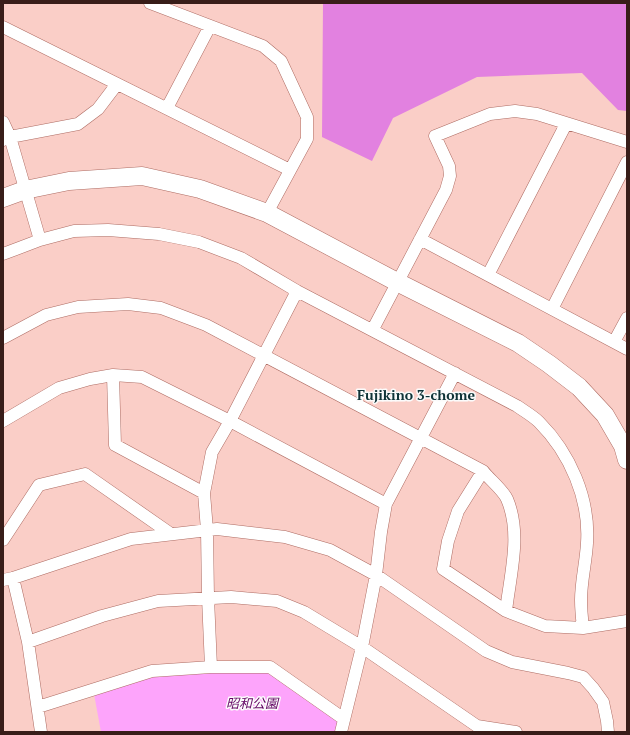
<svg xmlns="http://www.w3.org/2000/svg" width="630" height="735" font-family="'PT Serif','Noto Sans JP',serif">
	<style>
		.green { fill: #fda4fb }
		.forest { fill: #e281e0 }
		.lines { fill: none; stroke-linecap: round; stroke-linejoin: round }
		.street-casing { stroke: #ae6c63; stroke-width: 13 }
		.secondary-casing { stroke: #ae6c63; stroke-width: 19 }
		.street { stroke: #fff; stroke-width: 12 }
		.secondary { stroke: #fff; stroke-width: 18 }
		.labels { text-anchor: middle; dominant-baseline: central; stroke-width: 3; stroke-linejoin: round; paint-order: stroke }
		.park-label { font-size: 13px; font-style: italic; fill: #620363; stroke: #fbfbfb }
		.neighbourhood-label { font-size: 14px; font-weight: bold; fill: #103337; stroke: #fbfbfb }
	</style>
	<rect width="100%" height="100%" fill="#facec7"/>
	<path class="green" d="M269,672L340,721L338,732H101L94,694L153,674Z"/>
	<path class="forest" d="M323,3H623L627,5V111L618,110L582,73L477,77L393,118L372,161L322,137Z"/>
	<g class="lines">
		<g class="street-casing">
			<path id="street" d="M150,3L263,46L281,61L307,117V139L267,213
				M3,27L290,170
				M167,108L210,26
				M3,122L10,137L40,240
				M3,140L10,137L78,124L98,109L117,84
				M420,239L627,349
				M3,254L40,240L74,231L108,230L159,234L199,242L241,258L297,291L517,406C524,411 533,416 539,422C570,453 590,499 587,543C586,562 581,581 581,600C581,610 582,619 583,628
				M488,275L566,124
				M552,309L627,162
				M373,329L446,190L450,176L449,166L435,136L490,114L515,111L537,114L627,142
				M3,338L46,315L78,307L128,304L161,308L206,325L483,471C489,479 503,490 507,499C522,534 510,575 506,611
				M614,342L627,318
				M113,375L115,445L204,493
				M3,421L59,388L90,379L113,375L142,377L230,421L386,504
				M483,471L458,511L448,541L443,569L506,611L545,626L583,628L627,621
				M3,540L39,485L85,474L171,534
				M13,578L28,642L41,732
				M3,580L13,578L131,539L217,529L285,537L330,550L376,575L486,651L512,662L568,673L583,677L593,688L603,702L607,721L608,732
				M28,642L102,616L158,601L231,597L277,601L304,612L362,647L477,726L516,732
				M211,667L208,598L207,530L204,493L212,452L230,421L297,291
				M38,707L152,671L211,667H270L344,719
				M341,732L362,647L376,575L381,532L386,504L455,373"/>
		</g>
		<g class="secondary-casing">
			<path id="secondary" d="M3,198L25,190L69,181L142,176L200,189L267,213L397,282L518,343L549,364L579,387L605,415L623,446L627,460"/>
		</g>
		<use href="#street" class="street"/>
		<use href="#secondary" class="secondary"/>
	</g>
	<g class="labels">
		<g class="park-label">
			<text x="252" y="703">昭和公園</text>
		</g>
		<g class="neighbourhood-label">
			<text x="416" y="394">Fujikino 3-chome</text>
		</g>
	</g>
	<rect width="630" height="735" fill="none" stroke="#381d19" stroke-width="8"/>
</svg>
